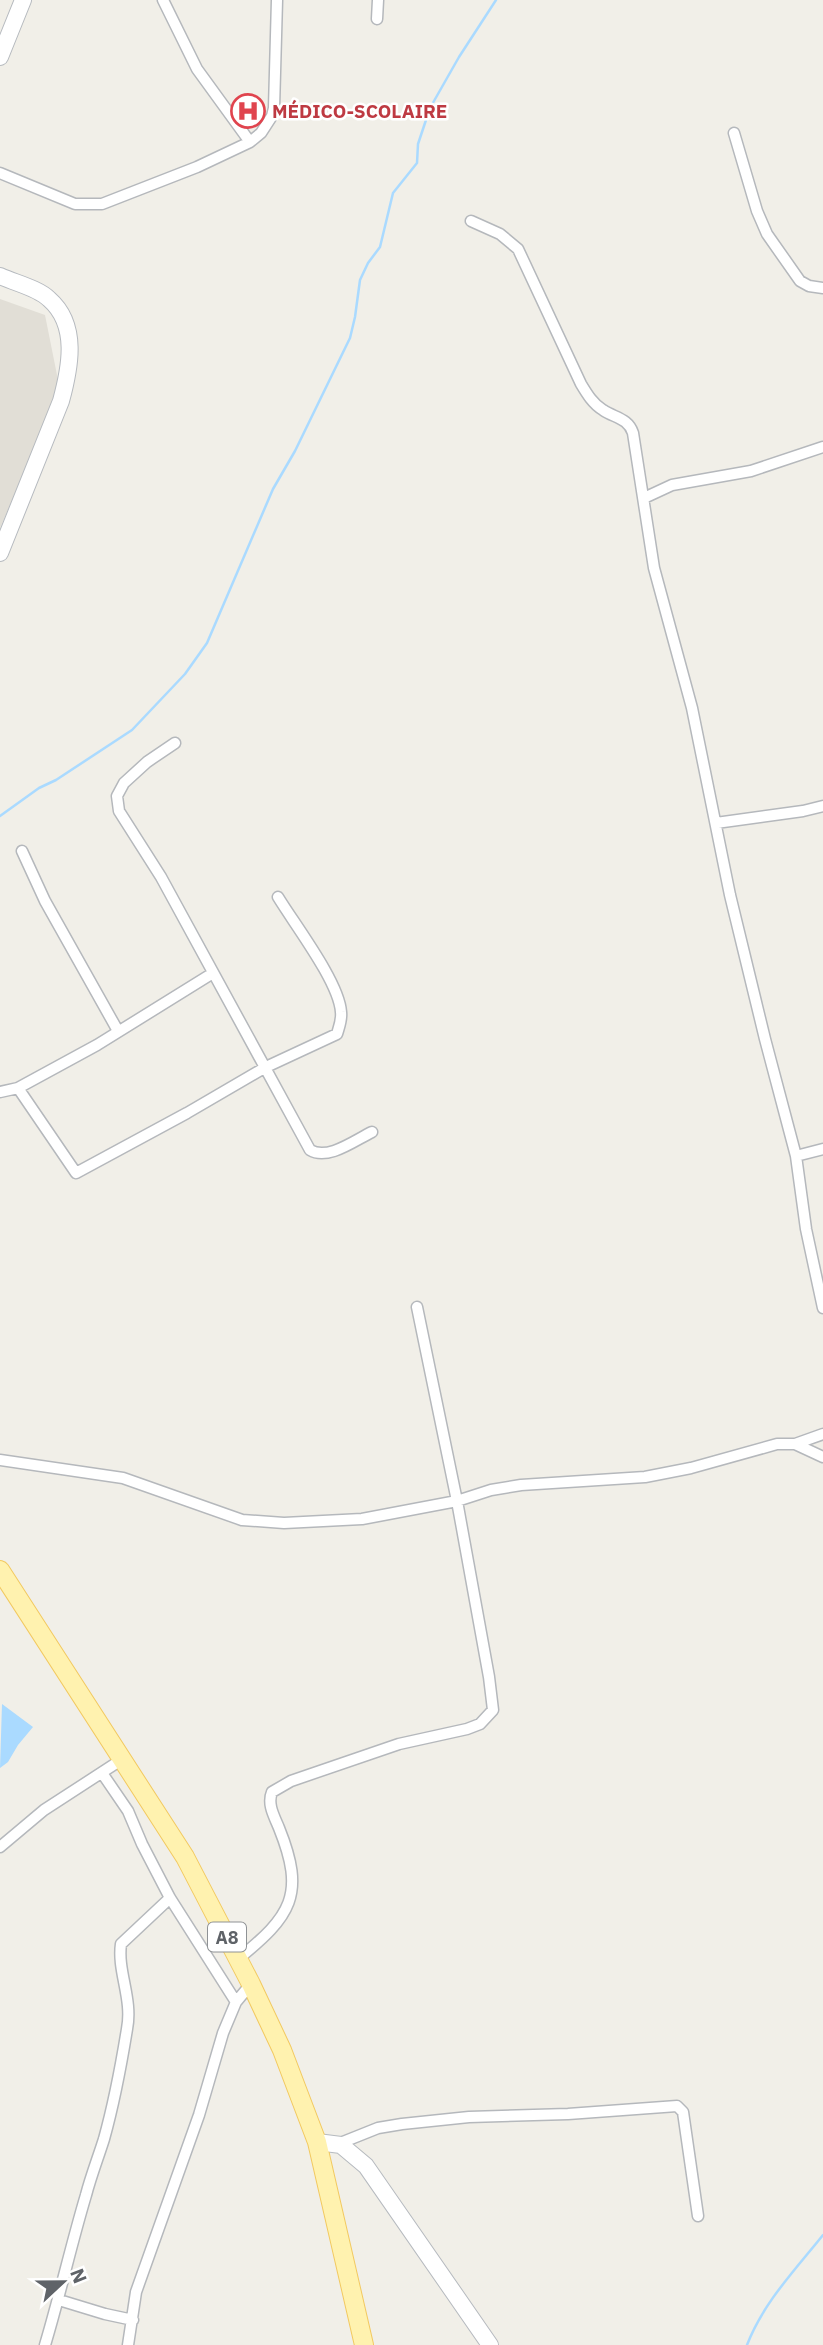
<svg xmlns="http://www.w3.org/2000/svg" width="823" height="2345" font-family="'IBM Plex Sans',sans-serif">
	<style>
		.education { fill: #e1ded6 }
		.water { fill: #aadaff }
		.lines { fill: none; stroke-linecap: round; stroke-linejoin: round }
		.stream { stroke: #aadaff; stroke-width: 2.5 }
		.street-casing { stroke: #b5b8bc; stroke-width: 13 }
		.secondary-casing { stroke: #b6babf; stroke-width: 18 }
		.primary-casing { stroke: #f2c960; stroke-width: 20 }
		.street { stroke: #fff; stroke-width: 10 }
		.secondary { stroke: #fff; stroke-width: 16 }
		.primary { stroke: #fff2af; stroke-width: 18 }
		.labels { text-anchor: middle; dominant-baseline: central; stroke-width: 5; stroke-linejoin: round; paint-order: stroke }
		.shield { fill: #fff; stroke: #8f9295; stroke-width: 2 }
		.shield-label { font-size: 18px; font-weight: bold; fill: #5f6368 }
		.health-label { font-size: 19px; font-weight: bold; fill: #be3a42; stroke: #fff; text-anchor: start }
	</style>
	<rect width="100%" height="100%" fill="#f1efe8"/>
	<path class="education" d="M0,299L45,315L60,390L0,528Z"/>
	<path class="water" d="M2,1704L33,1727L18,1745L8,1762L0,1768Z"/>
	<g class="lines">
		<path class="stream" d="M0,816L39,788L56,780L132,730L185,674L207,643L273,489L295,451L350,338L355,317L360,280L368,263L380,247L393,193L417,163L418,144L430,108L459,57L496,0
			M747,2345C763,2303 795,2270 823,2235"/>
		<g class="street-casing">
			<path id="street" d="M163,0L197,69L250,142
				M377,19L378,0
				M734,133L757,211L767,234L800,281L809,286L823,288
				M0,173L75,204H102L197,167L250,142L261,133L272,116L274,108L277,0
				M471,221L500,234L518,249L581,384C587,394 593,404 603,410C615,418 628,418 633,433L654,568L692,708L730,895L765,1039L796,1156L806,1229L823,1308
				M644,498L672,485L751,471L823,447
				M175,743L147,762L124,783L117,796L119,811L161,877L310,1150C328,1161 355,1140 372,1132
				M716,823L803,811L823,806
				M22,851L45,901L118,1031
				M18,1088L97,1045L213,973
				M0,1092L18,1088L76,1173L187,1113L266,1067L337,1034C339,1027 342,1020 341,1012C339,982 295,925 278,897
				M796,1156L823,1149
				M795,1444L823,1434
				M0,1460L123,1478L242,1520L284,1523L362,1519L457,1501L491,1490L521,1485L645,1477L691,1468L777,1444H795L823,1457
				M102,1773L128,1811L142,1844L170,1898L236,2002
				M0,1847L44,1810L121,1760
				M238,1959C291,1916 306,1895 279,1828C274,1816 267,1804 272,1792L291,1781L399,1744L467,1729L480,1724L493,1710L489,1677L457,1501L417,1307
				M338,2144L378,2128L402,2124L469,2117L568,2114L677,2106L683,2112L698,2216
				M59,2300L105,2314L133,2320
				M45,2345C60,2295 71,2245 86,2195C91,2176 98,2158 104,2139C114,2103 121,2066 127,2029C133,1999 117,1971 121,1944L170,1898
				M128,2345L136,2292L199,2115L223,2033L236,2002L251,1984"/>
		</g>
		<g class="secondary-casing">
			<path id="secondary" d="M0,57L23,0
				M0,276C15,283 38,288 49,299C79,325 70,368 61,401L0,553
				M317,2142L341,2145L366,2166L490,2345"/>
		</g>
		<g class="primary-casing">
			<path id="primary" d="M0,1570L185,1857L251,1984L282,2050L317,2142L364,2345"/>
		</g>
		<use href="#street" class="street"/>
		<use href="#secondary" class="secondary"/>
		<use href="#primary" class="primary"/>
	</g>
	<defs>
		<g id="hospital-ring" transform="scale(1.75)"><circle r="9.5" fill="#fff" stroke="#e0444e" stroke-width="1.5"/><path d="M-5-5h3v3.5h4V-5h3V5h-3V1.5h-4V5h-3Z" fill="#e0444e"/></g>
	</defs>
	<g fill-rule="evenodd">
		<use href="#hospital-ring" x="248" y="111"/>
	</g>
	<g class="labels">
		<rect class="shield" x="208" y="1922.5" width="38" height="29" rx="5"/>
		<g class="shield-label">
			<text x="227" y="1937">A8</text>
		</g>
		<g class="health-label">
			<text x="272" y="111">MÉDICO-SCOLAIRE</text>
		</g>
	</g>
	<g transform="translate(63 2282) rotate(68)" stroke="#ffffff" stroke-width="5" paint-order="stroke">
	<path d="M0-5L12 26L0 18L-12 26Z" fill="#5f6368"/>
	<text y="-10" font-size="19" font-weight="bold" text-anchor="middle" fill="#5f6368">N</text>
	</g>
</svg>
